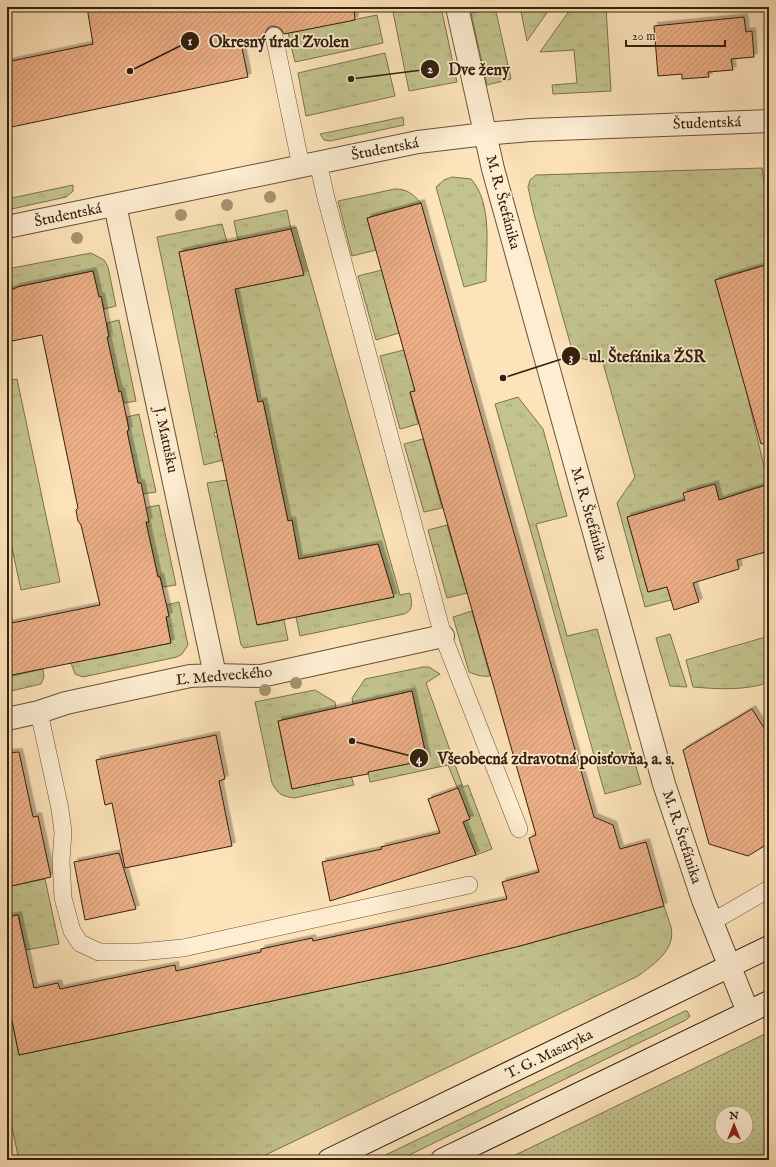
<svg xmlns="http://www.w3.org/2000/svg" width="776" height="1167" font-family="'IM FELL English',serif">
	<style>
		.grass { fill: url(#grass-tufts); stroke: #7c724d }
		.park { fill: url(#park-dots); stroke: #7c724d; fill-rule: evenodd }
		.building { fill: url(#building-hatch); stroke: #34200d; filter: url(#shadow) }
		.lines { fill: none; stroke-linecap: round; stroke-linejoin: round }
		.lane-casing { stroke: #665138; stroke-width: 18 }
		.street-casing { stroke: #665138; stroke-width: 24 }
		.secondary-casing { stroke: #34200d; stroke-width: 24 }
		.lane { stroke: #feedd2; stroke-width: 17 }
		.street { stroke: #feedd2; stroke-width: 22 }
		.secondary { stroke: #feedd2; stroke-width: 22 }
		.tree { fill: #a6936f }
		.labels { text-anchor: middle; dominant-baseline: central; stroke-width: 3.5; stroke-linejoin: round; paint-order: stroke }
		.street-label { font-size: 15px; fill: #34200d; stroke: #feedd2 }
		.leader { fill: none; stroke: #34200d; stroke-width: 1.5 }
		.callout-dot { fill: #34200d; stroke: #feedd2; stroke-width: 1.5 }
		.mark-label { font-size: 12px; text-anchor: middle; font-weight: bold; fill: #fff }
		.callout-label { font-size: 16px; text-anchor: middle; font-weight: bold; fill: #34200d; stroke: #feedd2; stroke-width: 3.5; stroke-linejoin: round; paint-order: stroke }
	</style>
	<defs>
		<pattern id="grass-tufts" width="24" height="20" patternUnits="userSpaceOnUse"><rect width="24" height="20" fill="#c3c38d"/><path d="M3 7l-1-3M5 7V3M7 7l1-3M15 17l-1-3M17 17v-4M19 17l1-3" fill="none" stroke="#a8a778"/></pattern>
		<pattern id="park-dots" width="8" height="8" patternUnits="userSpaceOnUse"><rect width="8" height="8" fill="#c3c38d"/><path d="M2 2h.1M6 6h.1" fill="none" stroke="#a8a778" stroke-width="1.8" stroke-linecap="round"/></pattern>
		<pattern id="building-hatch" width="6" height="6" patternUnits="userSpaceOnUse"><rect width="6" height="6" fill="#ecae86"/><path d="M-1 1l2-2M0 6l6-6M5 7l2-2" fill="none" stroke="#cb9572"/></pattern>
		<filter id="shadow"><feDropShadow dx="3.5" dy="-3.5" stdDeviation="0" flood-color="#0004"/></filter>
	</defs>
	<rect width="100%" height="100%" fill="#fde3b9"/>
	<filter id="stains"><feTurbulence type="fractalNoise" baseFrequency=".005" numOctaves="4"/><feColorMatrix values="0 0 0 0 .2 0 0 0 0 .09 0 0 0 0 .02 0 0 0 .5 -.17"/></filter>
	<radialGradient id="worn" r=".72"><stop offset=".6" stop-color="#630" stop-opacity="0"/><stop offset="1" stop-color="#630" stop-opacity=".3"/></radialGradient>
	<path class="grass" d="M392,7H408L409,9L417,7H441L457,82L409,91Z
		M495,7L511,79L487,85L471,13Z
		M520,7H551L527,41Z
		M572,7H606L611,91L553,94L552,85L577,83L574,50L540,52Z
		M377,15L383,43L295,62L288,33Z
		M385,53L395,96L306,116L298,73Z
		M403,117L404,125L330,141L324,140L320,134Z
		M762,168L769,217V264L715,280L746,389L768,484L719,500L715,484L684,493L685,500L627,517L648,592L667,587L671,600L645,607L617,503L635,477L603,363L574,357L534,214L528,187L530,180L536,175Z
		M452,177L471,179C493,203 486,249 486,281L464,287L436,187L444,180Z
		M73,185V191L66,197L7,210V199Z
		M395,189C407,189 413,194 421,203L367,218L376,250L352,256L338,201Z
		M287,210L291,229L296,227L400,595L410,593C412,602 414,610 404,614L300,636L296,617L394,597L378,544L299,559L292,520L288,521L263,401L258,402L235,289L303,275L238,240L234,221Z
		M222,224L227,242L179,252L217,432L214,433L215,437L218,436L223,460L204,465L157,237Z
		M91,253L104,260L108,267L116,306L104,309L101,297H99L93,271L17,287L14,289L7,290V269Z
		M382,270L399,333L376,340L358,276Z
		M119,320L136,401L124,403L121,392H119L107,337L109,336L107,323Z
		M404,350L415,391L410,393L418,424L400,429L380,356Z
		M17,379L60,582L21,590L7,525V381Z
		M518,397L543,429L567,516L536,524L567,636L597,629L641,784L605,794L495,404Z
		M139,414L156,492L143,494L140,483H138L127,431L129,430L127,417Z
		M423,439L442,508L424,512L404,444Z
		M227,480L258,625L284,620L288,640L244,648L241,645L207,483Z
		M159,505L176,585L163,587L160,577H158L146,522H148L145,508Z
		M447,525L467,593L447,598L428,530Z
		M179,602L188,645L182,654L177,657L83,677L75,674L71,663L93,658V659L171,643L166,617L169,616L166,605Z
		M472,611L490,676C482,677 476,675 469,672L453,617Z
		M670,634L687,687L670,686L656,638Z
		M769,636V682C747,691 716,689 693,687L686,660Z
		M423,667H429L440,674L426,683L463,787L468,785L492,849L476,855L463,822L470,819L448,765L370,782L368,772L427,760L412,691L353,704L352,698L365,679Z
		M43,669L44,677L41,684L7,692V677Z
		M315,690L335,702L336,708L278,721L292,789L351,776L354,785L294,798C281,796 278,794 272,783L255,702Z
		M45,879L59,944L26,950L19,917L7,919V887Z
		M664,906C666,912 669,920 671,927C676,950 654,964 638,976L255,1160H19L7,1105V996L19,1055L314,992L520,946Z
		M685,1011H687L690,1016L686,1020L399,1160H375Z"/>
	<path class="park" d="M769,1032V1160H505ZM722,1113H746V1137H722Z"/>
	<path class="building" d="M87,7H354L355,20L284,34L281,29L277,27L272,26L268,28L265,33L264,38L241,43L248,77L7,128V62L93,44Z
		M744,17L746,32L752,31L754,57L731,59L733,70L708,72L709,77L682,79V74L658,76L654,26Z
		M421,203L594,817L613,825L620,849L646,842L664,906L520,946L441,965L19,1055L7,996V917L18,915L34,988L58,983L60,989L175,965L176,971L261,952V949L312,938L313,941L507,899L502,882L539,872L529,838L536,835L410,392L415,391L367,218Z
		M291,229L304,275L235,289L258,402L263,401L288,521L292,520L299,559L378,544L394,597L257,625L179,252Z
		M769,264V443L761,444L715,280Z
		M93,271L99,297L101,296L109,337H107L119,392L121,391L129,430L127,431L138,483H141L149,522H146L158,577H160L169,616L166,617L171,643L7,676V624L100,605L81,525L78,521L76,510L78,508L42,335L7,342V290L14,289L17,287Z
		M715,484L719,500L769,484V551L737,560L739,569L693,583L699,602L674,610L667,587L648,592L627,517L685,500L683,493Z
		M412,691L427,760L368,772V774L330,781L292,789L278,721Z
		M752,709L769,736V843L748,856L709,844L683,750Z
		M216,735L225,779L219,781L232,846L125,868L112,803L105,805L96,760Z
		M19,752L33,817L38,816L51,877L7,887V753Z
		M458,788L470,819L463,822L476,855L330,901L322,862L382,849L381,847L440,833L428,799Z
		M119,853L136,909L85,920L74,862Z"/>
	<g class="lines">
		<g class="lane-casing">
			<path id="lane" d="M274,36L301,166
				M318,163L326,198L443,636L519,829
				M39,712L60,809L63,832L61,861L63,898L72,931L80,943L99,952H140L183,948L469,885
				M712,922L769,889"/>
		</g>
		<g class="street-casing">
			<path id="street" d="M457,7L493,169L664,784L703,900L748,1012
				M115,205L215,675
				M7,227L418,142L485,134L530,130L769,121
				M7,719L39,712L66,703L190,676L215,675L261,676L443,636"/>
		</g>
		<g class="secondary-casing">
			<path id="secondary" d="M329,1160L769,947
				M442,1160L769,1002"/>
		</g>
		<use href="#lane" class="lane"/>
		<use href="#street" class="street"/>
		<use href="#secondary" class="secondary"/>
	</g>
	<g class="tree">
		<circle cx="270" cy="197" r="6"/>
		<circle cx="227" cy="205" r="6"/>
		<circle cx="181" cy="215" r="6"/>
		<circle cx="77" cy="238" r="6"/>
		<circle cx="296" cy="683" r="6"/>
		<circle cx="265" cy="690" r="6"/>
	</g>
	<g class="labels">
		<g class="street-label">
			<text transform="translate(707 123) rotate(-2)">Študentská</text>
			<text transform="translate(385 149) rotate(-11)">Študentská</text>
			<text transform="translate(503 202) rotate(75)">M. R. Štefánika</text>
			<text transform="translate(68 215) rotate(-12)">Študentská</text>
			<text transform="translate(166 440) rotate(78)">J. Matušku</text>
			<text transform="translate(589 514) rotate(74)">M. R. Štefánika</text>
			<text transform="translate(224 676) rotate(-5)">Ľ. Medveckého</text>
			<text transform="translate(682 837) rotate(72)">M. R. Štefánika</text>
			<text transform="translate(549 1054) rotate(-26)">T. G. Masaryka</text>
		</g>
	</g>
	<path class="leader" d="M130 71L190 41M351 79L430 69M503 378L571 356M352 741L419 758"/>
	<g class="callout-dot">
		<circle cx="130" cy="71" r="4"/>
		<circle cx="351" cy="79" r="4"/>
		<circle cx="503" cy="378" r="4"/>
		<circle cx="352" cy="741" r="4"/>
		<circle cx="190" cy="41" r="10"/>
		<circle cx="430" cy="69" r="10"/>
		<circle cx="571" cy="356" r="10"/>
		<circle cx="419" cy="758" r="10"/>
	</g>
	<g class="mark-label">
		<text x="190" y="45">1</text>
		<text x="430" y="73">2</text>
		<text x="571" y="361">3</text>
		<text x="419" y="763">4</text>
	</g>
	<g class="callout-label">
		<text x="279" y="47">Okresný úrad Zvolen</text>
		<text x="479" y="75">Dve ženy</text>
		<text x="647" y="362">ul. Štefánika ŽSR</text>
		<text x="556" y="764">Všeobecná zdravotná poisťovňa, a. s.</text>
	</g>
	<rect width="776" height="1167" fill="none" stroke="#fde3b9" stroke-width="24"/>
	<rect x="8" y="8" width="760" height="1151" fill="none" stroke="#34200d" stroke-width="2"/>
	<rect x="12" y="12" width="752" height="1143" fill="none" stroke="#34200d"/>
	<g transform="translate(734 1125)"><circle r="19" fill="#feedd2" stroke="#ad9b83"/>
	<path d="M0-3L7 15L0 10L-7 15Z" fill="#8f2418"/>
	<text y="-6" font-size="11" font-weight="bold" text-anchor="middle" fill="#34200d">N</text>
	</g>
	<path d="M626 40v6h99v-6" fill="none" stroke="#34200d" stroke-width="2"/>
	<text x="632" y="40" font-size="12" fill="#34200d" stroke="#feedd2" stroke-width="3" paint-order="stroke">20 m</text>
	<rect width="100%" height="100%" filter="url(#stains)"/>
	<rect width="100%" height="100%" fill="url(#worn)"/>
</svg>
